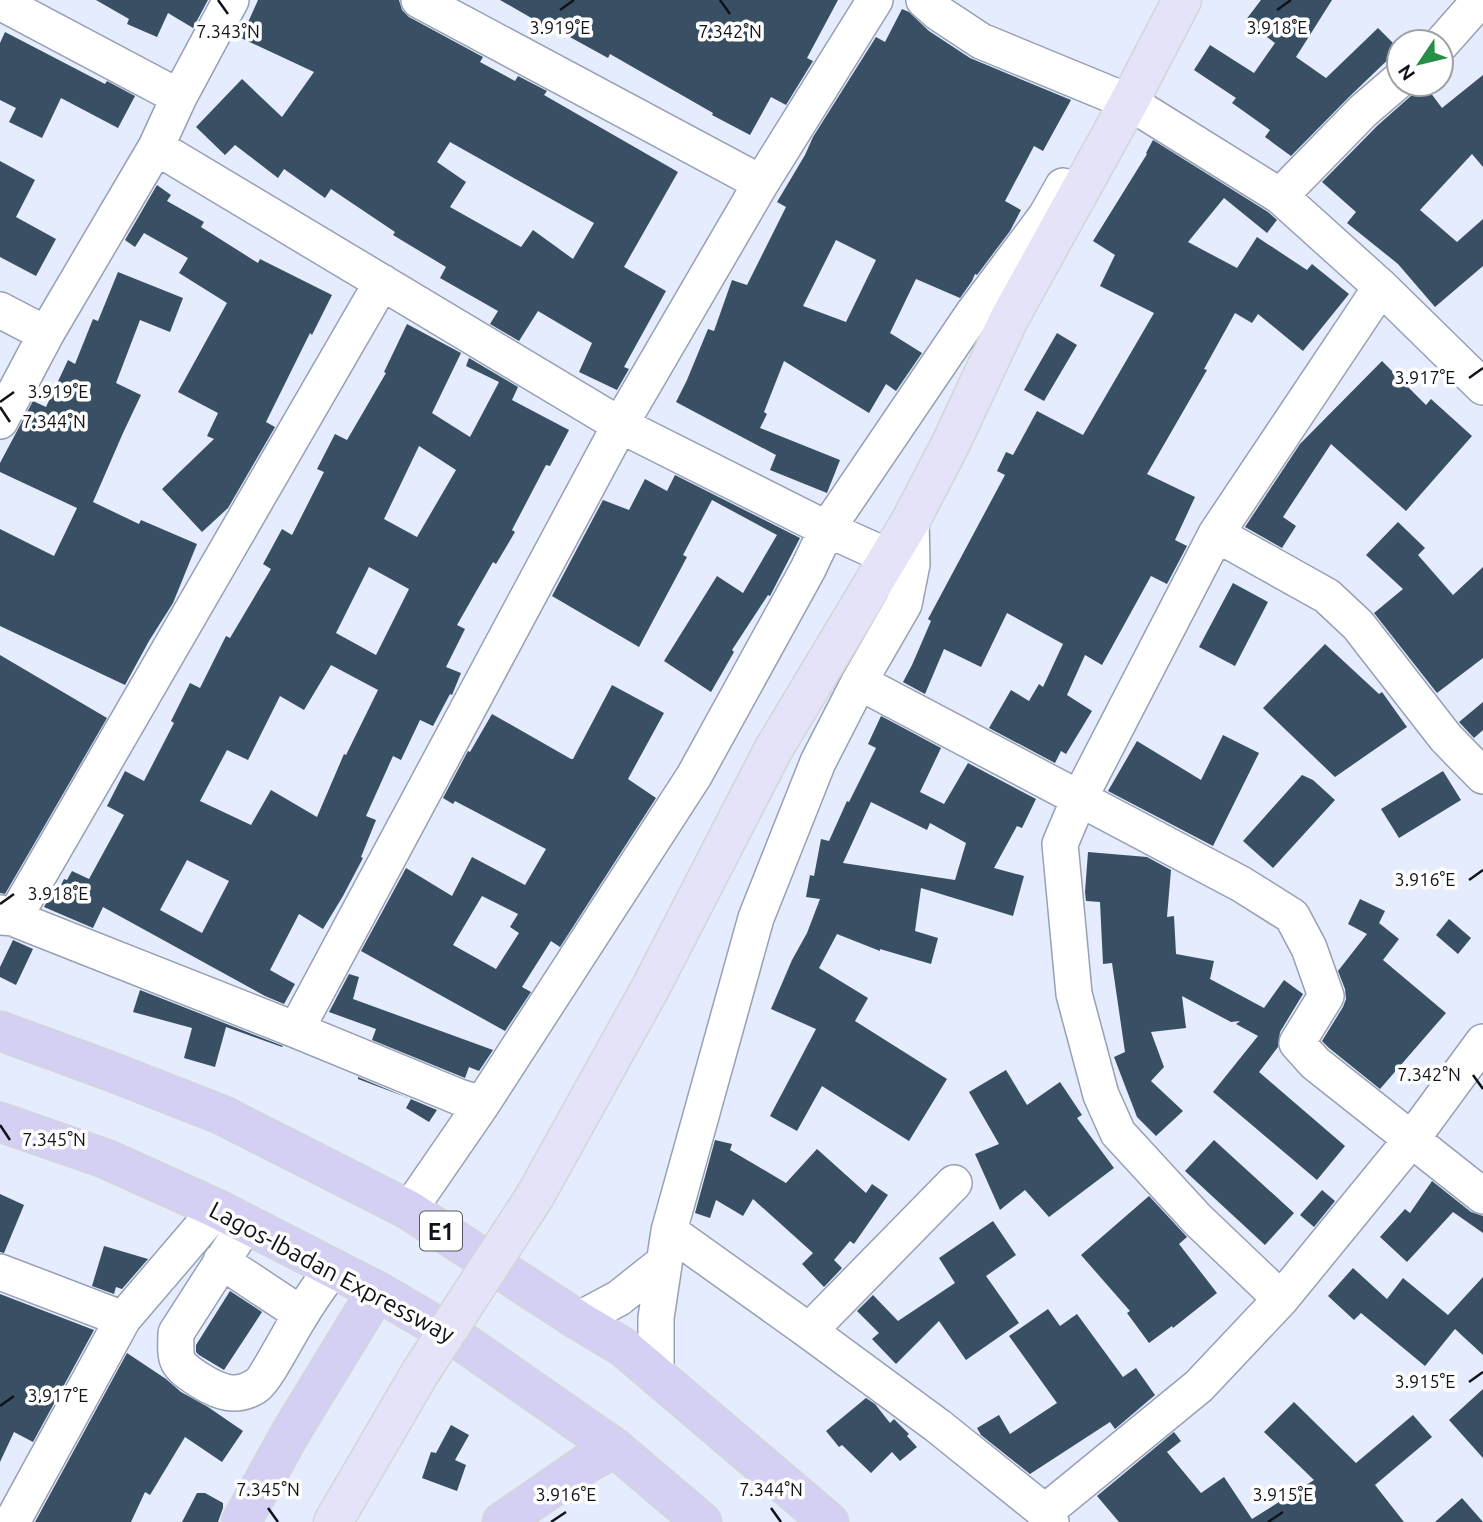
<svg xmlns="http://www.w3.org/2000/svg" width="1483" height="1522" font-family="Ubuntu,sans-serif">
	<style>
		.building { fill: #395064; fill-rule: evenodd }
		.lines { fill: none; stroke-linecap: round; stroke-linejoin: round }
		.minor-casing { stroke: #97a0b4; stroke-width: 38 }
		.major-casing { stroke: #d4d5d6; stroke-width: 41 }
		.highway-casing { stroke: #d4d5d6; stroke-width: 41 }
		.minor { stroke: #fff; stroke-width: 35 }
		.major { stroke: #e5e3f8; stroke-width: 38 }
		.highway { stroke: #d4d0f4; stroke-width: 38 }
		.major-bridge-casing { stroke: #d4d5d6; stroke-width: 41; stroke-linecap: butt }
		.major-bridge { stroke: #e5e3f8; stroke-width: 38 }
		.ticks { fill: none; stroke: #10131a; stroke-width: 2.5 }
		.labels { text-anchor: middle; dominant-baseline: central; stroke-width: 7; stroke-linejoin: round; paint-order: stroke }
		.shield { fill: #fff; stroke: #585a5f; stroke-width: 2 }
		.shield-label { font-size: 23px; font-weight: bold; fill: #10131a }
		.street-label { font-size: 24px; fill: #10131a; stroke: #fff }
		.ticks-label { font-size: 18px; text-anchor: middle; fill: #10131a; stroke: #fff; stroke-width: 7; stroke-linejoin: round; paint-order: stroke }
	</style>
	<rect width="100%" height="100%" fill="#e4ecfe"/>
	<path class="building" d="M96,0H208L193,28L168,13L157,37L127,24L129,19Z
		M258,0H399L402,10L409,17L483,57L480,62L515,81L518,76L547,91L544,95L678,172L624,267L666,291L624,367L629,369L617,390L579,372L592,343L538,311L519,341L490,324L498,311L440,278L446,267L393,235L395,232L331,189L325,198L284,169L278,178L235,145L225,155L196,127L242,79L282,117L314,72L241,38ZM450,142L594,223L573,259L533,230L521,247L450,207L466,182L437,162Z
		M500,0H838L807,58L813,61L786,105L771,97L750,135L712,115L713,113L610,54L608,58L548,25L547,27Z
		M1261,0H1332L1296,57L1326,78L1378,28L1399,49L1349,97L1291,156L1265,137L1270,130L1232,103L1236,98L1194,70L1210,45L1254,73L1275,43L1245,21Z
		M902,9L909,12L929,31L970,58L1071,100L1043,151L1034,146L1005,201L1021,210L1010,231L977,275L975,274L972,281L960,298L916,279L890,333L922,353L896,391L886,384L869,413L784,361L764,412L767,414L760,428L840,460L827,493L770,470L776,455L676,402L687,380L708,329L714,331L732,280L747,285L786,207L777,202L805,155L813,137L876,37L885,42ZM836,240L876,260L846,322L803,306Z
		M5,32L105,84L107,81L135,96L118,128L61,98L42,138L9,122L16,108L0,100V43Z
		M1483,75V167L1472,154L1420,210L1457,242L1483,219V266L1435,307L1398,264L1347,223L1356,212L1322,182L1377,126L1412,95L1418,84H1424L1442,108Z
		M1153,140L1268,212L1277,220L1267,233L1224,198L1188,242L1237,268L1257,237L1307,270L1312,264L1349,294L1303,351L1258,314L1252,323L1235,313L1204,369L1207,370L1147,474L1195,497L1175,540L1187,546L1167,584L1151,576L1102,665L1085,655L1067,695L1092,711L1066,754L1061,751L1055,763L989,728L1011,690L1029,701L1039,684L1043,687L1063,644L1007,613L981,667L944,649L925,694L903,682L912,665L931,621L928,619L1005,475L997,471L1006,452L1013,455L1037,411L1083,435L1154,313L1100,286L1115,255L1093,241L1147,154L1146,153Z
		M0,161L35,180L16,217L56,239L36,276L0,257Z
		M157,185L171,195L167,201L204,222L201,227L258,263L260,259L332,295L312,335L310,333L266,422L275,427L228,508L202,532L162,489L214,439L207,436L218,413L178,392L227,303L179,273L188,258L144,233L135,247L125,240Z
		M118,272L183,298L170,332L140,320L116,383L141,395L123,433L93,502L139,524L141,520L197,544L173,603L149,641L125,685L0,626V529L54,556L77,508L0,472V463L33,401L46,407L68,360L75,364L93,319L98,321Z
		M407,324L461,353L432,413L470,437L499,382L466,366L469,358L518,387L512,400L569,430L550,466L546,465L512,530L515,532L496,564L493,562L457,625L465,629L446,667L461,673L452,695L450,694L433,726L420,720L401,760L393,756L366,816L376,820L361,857L363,858L343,896L323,929L299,914L270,970L295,984L284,1004L265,996L103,907L93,928L44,907L54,889L58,891L64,879L67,880L72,871L89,879L124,815L107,806L125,771L144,781L174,723L171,721L190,683L200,688L226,636L230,638L271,569L263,564L282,529L292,535L324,472L317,469L335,434L347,440L386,373L384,372ZM419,446L456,470L417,537L384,519ZM369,567L409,589L376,655L336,633ZM331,665L378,690L346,755L344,754L317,817L271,790L251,825L200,801L227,750L248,760L280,696L304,710ZM187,860L229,881L202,933L160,910Z
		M1057,333L1077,345L1044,401L1024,390Z
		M1382,361L1426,405L1431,399L1472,436L1406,511L1331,444L1283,517L1296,526L1282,548L1245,527L1300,444Z
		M675,475L800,538L770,596L768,595L732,650L734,652L711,692L664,661L717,576L743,593L777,535L712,500L683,555L687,557L639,647L552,596L603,500L629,510L645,479L667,491Z
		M1398,522L1425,548L1418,555L1453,595L1483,567V658L1437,693L1374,613L1403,589L1366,555Z
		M1233,583L1268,602L1235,666L1199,647Z
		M1325,644L1379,694L1382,692L1407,727L1335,777L1263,708Z
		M0,655L107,718L5,894L0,893Z
		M612,685L664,713L628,779L656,798L560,947L551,941L522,987L531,992L505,1031L361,951L406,868L452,896L472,857L525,885L546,849L455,801L453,804L443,798L468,751L470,752L492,714L571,759H573ZM482,896L518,914L510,927L519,933L496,969L453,945Z
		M1483,702V730L1474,738L1459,722Z
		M881,716L941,748L920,792L944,804L968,763L1036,799L1022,828L1017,826L994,868L1024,876L1013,916L921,888L915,931L938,938L931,964L880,949V951L837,934L819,968L868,998L855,1021L947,1079L909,1141L822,1086L797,1131L770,1116L816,1029L771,1009L792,960L807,933L820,899L806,897L810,875L814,876L821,839L829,841L847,801L849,802L876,748L868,744ZM871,802L927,830L930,823L966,843L955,880L843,863Z
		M1223,735L1259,753L1213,846L1108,791L1137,741L1201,780Z
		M1443,771L1461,800L1399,838L1381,809Z
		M1302,775L1313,780L1335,800L1273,868L1243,841Z
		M1088,852L1147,857L1171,870L1167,917L1174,916L1176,954L1214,961L1210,979L1264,1008L1284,980L1303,994L1280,1032L1278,1047L1259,1072L1345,1146L1317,1180L1213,1092L1258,1036L1236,1024L1240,1021L1231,1022L1182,996L1186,1028L1151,1032L1164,1067L1151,1081L1183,1111L1156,1136L1137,1117L1114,1057L1125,1052L1112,963L1103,964L1100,902L1086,901L1085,892Z
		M1360,899L1385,911L1379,923L1399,939L1383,960L1446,1013L1380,1089L1329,1048L1322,1041L1343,1007L1346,999L1345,989L1338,971L1367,934L1348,924Z
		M1449,919L1471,938L1458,954L1436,935Z
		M13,940L33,949L16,985L0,977V967Z
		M349,974L359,977L353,999L493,1050L479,1071L469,1067L465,1078L372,1040L376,1029L329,1012Z
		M140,990L283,1046L282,1047L226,1027L215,1067L184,1058L192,1028L133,1012Z
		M1006,1070L1027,1105L1060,1082L1082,1115L1077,1118L1114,1168L1049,1217L1025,1190L1000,1210L975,1154L999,1144L969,1092Z
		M358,1077L437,1110L429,1122L406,1108L411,1099L358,1079Z
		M715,1140L732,1144L730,1150L786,1183L817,1149L866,1193L872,1184L888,1195L854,1244L850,1241L834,1260L842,1268L824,1287L802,1264L813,1253L753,1199L743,1216L716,1200L710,1218L695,1213Z
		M1214,1140L1294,1213L1265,1245L1185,1171Z
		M1432,1181L1471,1212L1483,1216V1233L1453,1212L1407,1262L1380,1237L1405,1209L1410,1213Z
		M1322,1190L1335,1201L1314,1227L1300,1215Z
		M0,1194L24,1205L4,1253L0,1252Z
		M1149,1196L1187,1237L1179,1244L1217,1293L1173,1328L1172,1326L1149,1343L1127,1313L1130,1311L1081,1255Z
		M993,1221L1016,1255L986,1276L1019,1323L966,1360L939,1321L896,1364L872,1339L879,1333L857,1311L873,1295L898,1321L955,1283L939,1258Z
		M104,1246L148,1259L122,1289L116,1287L114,1294L92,1286Z
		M1353,1268L1387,1299L1403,1278L1448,1315L1483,1277V1355L1455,1329L1425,1366L1361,1313L1354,1320L1328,1296Z
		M230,1291L262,1312L224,1370L199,1355L196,1352V1345Z
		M0,1294L94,1330L33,1442L14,1432L0,1462Z
		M1048,1309L1060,1326L1077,1314L1123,1377L1136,1368L1155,1395L1115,1429L1110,1422L1030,1474L981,1435L977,1428L999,1415L1010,1434L1057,1403L1009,1336Z
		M127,1353L166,1379L181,1392L208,1407L243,1431L222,1462L185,1437L150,1495L145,1492L131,1522H35Z
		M1483,1389V1458L1449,1420Z
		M866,1398L875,1404L890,1423L894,1419L909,1434L907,1436L917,1447L900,1461L892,1452L871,1473L842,1445L839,1447L826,1431Z
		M1294,1402L1356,1463L1413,1415L1432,1437L1375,1485L1404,1522H1119L1097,1496L1174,1432L1181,1441L1167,1452L1201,1493L1224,1477L1252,1519L1314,1480L1264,1432Z
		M451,1425L469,1435L455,1460L466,1465L457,1491L422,1478L431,1452L436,1453Z
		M197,1493H205L223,1503V1508L218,1522H182Z
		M1462,1498L1483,1522H1435Z"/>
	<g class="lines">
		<g class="minor-casing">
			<path id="minor" d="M419,0L761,183
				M924,0L940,14L981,41L1129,102L1280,196L1363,111L1399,80
				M0,2L179,97
				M1441,44L1480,0
				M156,147L620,425L827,529L889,557
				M1280,196L1381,287L1483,387
				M0,310L46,334
				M0,421L46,334L156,147L179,97L231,0
				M1216,534L1327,596L1358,625L1446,738L1483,776
				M859,682L1241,884L1292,916L1309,948L1326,996L1297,1043L1315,1063L1483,1196
				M0,913L296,1030L459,1097L482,1104
				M0,917L14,918L382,282
				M296,1030L620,425L761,183L875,0
				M409,1210L482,1104L694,776L808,569L827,529L972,315L1046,216L1063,186
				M246,1224L176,1333C175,1363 175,1364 201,1381C219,1392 236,1399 256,1386C265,1381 291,1330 299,1318C309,1301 321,1284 333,1268
				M669,1231L809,1331L938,1426L1045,1512L1051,1522
				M221,1261L301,1314
				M0,1272L123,1319
				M1281,1299L1198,1220L1118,1133L1101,1095L1074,994L1060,844L1079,799L1216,534L1381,287
				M578,1320L619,1298L663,1263
				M809,1331L954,1183
				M656,1376V1318L669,1231L756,918L818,762L859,682L904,604L912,564L911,520
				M1045,1512L1199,1386L1281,1299L1411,1140L1483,1042
				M12,1522L123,1319L217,1209"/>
		</g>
		<g class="major-casing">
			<path id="major" d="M535,1196L652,985L773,750L911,520L951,443L1009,319L1129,102L1182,0
				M333,1522L420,1373"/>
		</g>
		<g class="highway-casing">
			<path id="highway" d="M0,1031L107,1070L222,1115L409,1210L578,1320L623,1347L829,1522
				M0,1122L106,1159L217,1209L377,1291L457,1338L615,1448L702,1522
				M241,1522L291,1432L377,1291
				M502,1522L589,1462L615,1448"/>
		</g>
		<use href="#minor" class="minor"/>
		<use href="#major" class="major"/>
		<use href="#highway" class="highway"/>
		<g class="major-bridge-casing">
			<path id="major-bridge" d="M420,1373L535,1196"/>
		</g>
		<use href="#major-bridge" class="major-bridge"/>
	</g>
	<path class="ticks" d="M218,0L228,14M720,0L730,14M560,10L574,0M1277,10L1291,0M1469,378L1483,368M0,402L14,392M0,407L10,422M1469,880L1483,870M0,904L14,894M1473,1075L1483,1089M0,1125L10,1140M1469,1382L1483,1372M0,1406L14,1396M268,1508L278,1522M771,1508L781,1522M551,1522L566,1512M1268,1522L1283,1512"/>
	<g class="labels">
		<rect class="shield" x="420" y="1211.5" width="42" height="39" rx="5"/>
		<g class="shield-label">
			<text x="441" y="1231">E1</text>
		</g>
		<g class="street-label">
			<text transform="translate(332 1272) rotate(28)">Lagos-Ibadan Expressway</text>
		</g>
	</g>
	<g class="ticks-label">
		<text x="560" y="34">3.919°E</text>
		<text x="1277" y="34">3.918°E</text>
		<text x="228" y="38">7.343°N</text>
		<text x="730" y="38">7.342°N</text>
		<text x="1425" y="384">3.917°E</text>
		<text x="58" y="398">3.919°E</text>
		<text x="54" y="428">7.344°N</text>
		<text x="1425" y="886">3.916°E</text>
		<text x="58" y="900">3.918°E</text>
		<text x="1429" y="1081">7.342°N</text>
		<text x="54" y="1146">7.345°N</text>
		<text x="1425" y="1388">3.915°E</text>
		<text x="58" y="1402">3.917°E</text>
		<text x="268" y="1496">7.345°N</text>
		<text x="771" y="1496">7.344°N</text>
		<text x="566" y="1501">3.916°E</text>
		<text x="1283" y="1501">3.915°E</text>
	</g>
	<g transform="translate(1420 63) rotate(235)"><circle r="33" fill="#ffffff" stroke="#9fa1a3" stroke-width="2"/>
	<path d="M0-5L12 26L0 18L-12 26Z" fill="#268f46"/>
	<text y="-10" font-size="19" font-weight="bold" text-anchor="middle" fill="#10131a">N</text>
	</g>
</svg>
